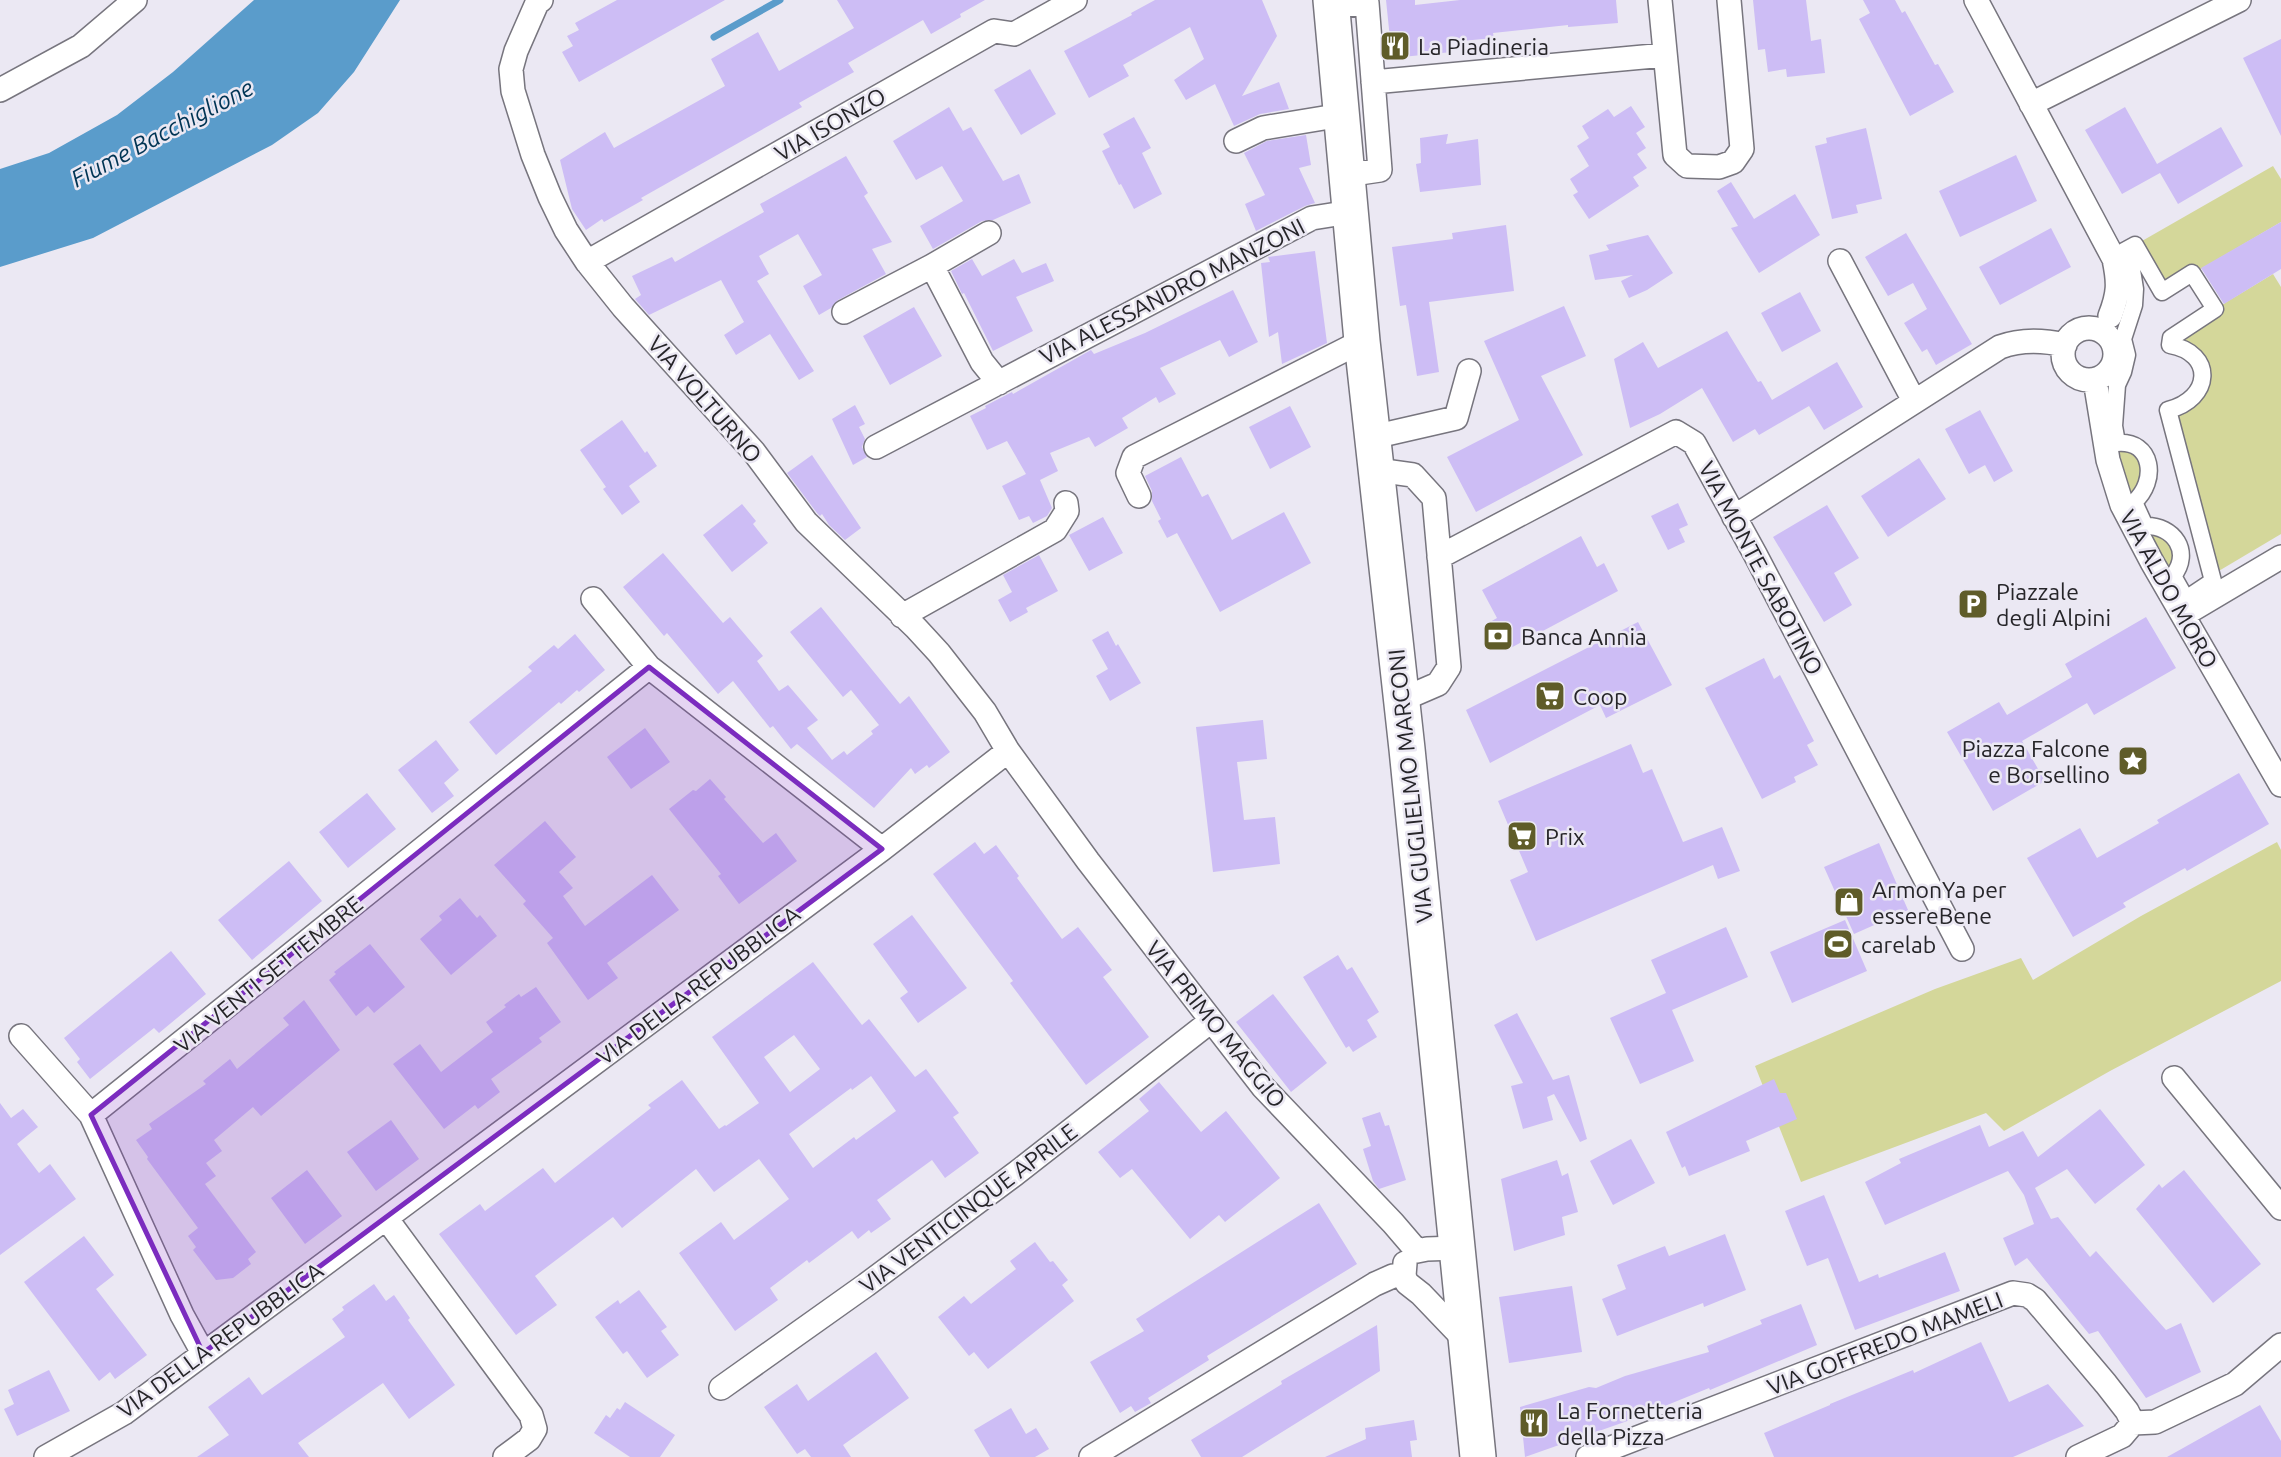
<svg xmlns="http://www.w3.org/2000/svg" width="2281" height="1457" font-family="Ubuntu,sans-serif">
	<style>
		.green { fill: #d4d79a }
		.water { fill: #5a9ccb }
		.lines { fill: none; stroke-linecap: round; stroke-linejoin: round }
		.stream { stroke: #5a9ccb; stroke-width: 7 }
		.building { fill: #cdbdf5; fill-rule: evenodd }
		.pedestrian-casing { stroke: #77757e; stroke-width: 19 }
		.minor-casing { stroke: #77757e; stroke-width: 26 }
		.primary-casing { stroke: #77757e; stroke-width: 38 }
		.pedestrian { stroke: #fff; stroke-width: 16 }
		.minor { stroke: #fff; stroke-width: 23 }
		.primary { stroke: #fff; stroke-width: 35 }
		.marked { fill: #7b2cbf; fill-opacity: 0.2; stroke: #7b2cbf; stroke-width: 5; stroke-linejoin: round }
		.labels { text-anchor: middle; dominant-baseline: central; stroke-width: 5; stroke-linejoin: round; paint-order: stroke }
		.poi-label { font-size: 23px; fill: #262529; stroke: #ebe8f3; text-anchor: start }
		.street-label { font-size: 23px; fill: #262529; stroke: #ebe8f3 }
		.water-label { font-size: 24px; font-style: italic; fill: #003454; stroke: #ebe8f3 }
	</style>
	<rect width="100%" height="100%" fill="#ebe8f3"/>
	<path class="green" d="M2273,166L2281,179V222L2162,292L2135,245Z
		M2273,274L2281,287V534L2212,575L2168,410L2191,400L2200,366L2170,345L2215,309Z
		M2117,443L2145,458L2134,502L2123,468Z
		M2145,526L2172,534L2173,576Z
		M2277,842L2281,850V981L2110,1071L2004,1131L1986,1113L1801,1182L1755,1066L1935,989L2021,958L2033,980L2141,916Z"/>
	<path class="water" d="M254,0H400L354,72L318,113L272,145L93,238L0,267V169L49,153L117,115L173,72Z"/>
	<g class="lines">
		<path class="stream" d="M714,37L780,0"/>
	</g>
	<path class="building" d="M617,0H725L579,82L562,52L573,46L567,36L579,30L575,23Z
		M837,0H985L960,14L961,17L931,34L923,20L848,63L854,72L799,103L802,107L641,198L643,200L604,222L602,219L586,230L572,209L560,160L605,132L614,148L725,86L711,59L758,32L779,71L854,28Z
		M1155,0H1262L1277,36L1242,96L1279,82L1289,109L1260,114L1234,126L1215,84L1186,100L1174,80L1204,59L1190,27L1123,65L1129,76L1089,98L1064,51L1132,15L1131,13Z
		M1386,0H1415V5L1460,0H1616L1618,23L1568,27V25L1493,33L1494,38L1451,42L1452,52L1392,58Z
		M1753,0H1806L1811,41L1821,39L1825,73L1787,77L1786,69L1768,72L1765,49L1758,50Z
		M1863,0H1895L1902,13L1905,11L1935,65L1938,64L1954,92L1910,116L1859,19L1870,13Z
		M2281,39V136L2243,58Z
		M1030,69L1056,114L1021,135L994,90Z
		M1631,106L1645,127L1636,133L1646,148L1637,154L1647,168L1633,177L1639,186L1589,219L1573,195L1578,192L1570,179L1589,166L1577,146L1589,138L1582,126L1608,109L1614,117Z
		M949,107L963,131L971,127L1003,181L1019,174L1031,203L993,220L982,221L933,249L920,226L963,201L942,166L916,180L893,141Z
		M2125,107L2157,164L2221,127L2243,166L2178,204L2160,173L2122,194L2085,130Z
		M1134,117L1151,148L1142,153L1162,194L1134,209L1121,184L1119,185L1102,151L1110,147L1103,134Z
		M1866,128L1882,199L1856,205L1858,213L1832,219L1815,146L1827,143L1826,138Z
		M1448,134L1446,144L1478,139L1481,185L1420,192L1416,164L1421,163L1420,138Z
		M1306,135L1311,165L1299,168L1315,203L1305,206L1256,231L1245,204L1265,195L1244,153L1267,141Z
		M2016,155L2037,201L1960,237L1939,191Z
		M846,156L868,193L864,196L892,242L872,249L886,274L838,300L831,308L819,315L803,286L822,275L798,234L759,256L769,274L757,281L814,371L799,380L770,334L736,355L724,335L744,322L721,280L649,315L635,299L641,295L632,276L672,257L675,262L764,212L760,204Z
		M1731,182L1754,219L1795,194L1820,235L1759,273L1731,228L1738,226L1717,191Z
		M2281,222V269L2224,304L2201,268Z
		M1506,225L1514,291L1429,302L1439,372L1417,376L1406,305L1400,306L1392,247L1453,239L1452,233Z
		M2051,228L2071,267L2000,305L1979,267Z
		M1906,233L1972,344L1936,365L1927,349L1922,352L1904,323L1927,309L1913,283L1888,296L1865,257Z
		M1648,235L1673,273L1647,290L1629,298L1621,281L1633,275L1595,280L1589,255L1609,250L1606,245Z
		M1315,251L1327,343L1282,364L1278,332L1269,337L1261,263L1270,262L1268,257Z
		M972,259L982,276L1014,259L1022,273L1046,263L1054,281L1016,297L1033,331L993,351L964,293L962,294L951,271Z
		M1233,290L1258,342L1229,357L1220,340L1160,368L1176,394L1159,403L1156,397L1122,418L1128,428L1095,447L1089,437L1050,453L1058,471L1040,480L1052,508L1047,516L1033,523L1029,516L1019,520L1002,486L1026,474L1007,441L987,450L970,416L986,408L985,406L1012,392L1013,394L1091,350L1094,354L1145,333Z
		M1800,292L1821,331L1782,352L1761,313Z
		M1564,306L1586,356L1541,376L1583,455L1476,512L1447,457L1519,420L1484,341Z
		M914,307L942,356L890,385L863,336Z
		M1727,331L1758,382L1761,381L1772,400L1837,362L1863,407L1824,430L1809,406L1759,435L1755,429L1733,442L1702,388L1660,414L1630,428L1614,359L1643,342L1658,368Z
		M855,405L865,424L859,427L865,439L862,447L867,457L853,465L832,419Z
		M1290,406L1311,447L1270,469L1249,427Z
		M1980,410L2013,471L1994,482L1985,465L1969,474L1945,429Z
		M622,420L645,453L647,451L657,466L629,486L640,502L622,515L603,489L606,487L580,450Z
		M812,455L861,528L845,540L829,525L822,514L820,516L817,513L787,473Z
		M1181,457L1202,497L1208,494L1232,540L1284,512L1311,563L1220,612L1177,533L1167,538L1158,521L1161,519L1152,501V491L1145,476Z
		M1919,458L1946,499L1888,537L1861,496Z
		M1678,503L1688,525L1679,529L1685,542L1668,550L1651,516Z
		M742,504L756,521L753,524L768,543L732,572L703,535Z
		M1827,505L1859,558L1834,573L1852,605L1824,622L1773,537Z
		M1103,517L1123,553L1089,571L1069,535Z
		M1581,536L1597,567L1604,563L1618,591L1505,651L1490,622L1497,618L1482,590Z
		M663,553L723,623L730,617L763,656L757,661L779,691L788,685L818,720L807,728L832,760L844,751L847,755L873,734L871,731L879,725L851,690L843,697L790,632L821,607L900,704L909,696L950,752L929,768L927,765L915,774L911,768L874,808L797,744L791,749L773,726L770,728L733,681L718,694L667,633L664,636L623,587Z
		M1039,555L1058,591L1026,608L1028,612L1010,622L998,600L1012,592L1003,575Z
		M2146,617L2176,668L2094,715L2087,703L2022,741L2045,781L1993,811L1947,732L1999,702L2007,715L2072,677L2065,664Z
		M1638,622L1672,685L1606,718L1600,705L1490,763L1466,710Z
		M1108,631L1116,646L1118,644L1141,683L1110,701L1096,676L1108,669L1092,640Z
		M575,634L605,670L579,692L577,690L561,704L559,702L496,755L469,722L532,671L528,667L554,645L558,649Z
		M1764,658L1774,679L1780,675L1814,741L1807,745L1818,765L1794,777L1796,782L1762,799L1705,688Z
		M1263,720L1267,759L1237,762L1244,820L1275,817L1280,864L1213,872L1196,727Z
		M645,728L670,762L631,789L607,757Z
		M436,740L459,770L444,783L454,796L432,813L398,770Z
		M1631,744L1643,773L1652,769L1683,842L1722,827L1740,871L1718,879L1713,865L1536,941L1510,880L1528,872L1498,801Z
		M2239,773L2269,824L2187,871L2185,868L2123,903L2126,907L2073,937L2027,858L2080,828L2097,858L2159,823L2157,820Z
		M710,779L726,797L724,799L763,843L776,833L797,861L739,904L718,876L721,874L669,809L693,790L696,791Z
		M367,793L396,829L348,868L319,832Z
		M545,821L576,857L559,872L573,888L563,896L585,926L652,875L679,910L607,963L618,978L588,1000L547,943L553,938L523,904L526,901L494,865Z
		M975,842L984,854L996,845L1019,876L1017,878L1062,939L1078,927L1112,970L1103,977L1149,1037L1086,1085L1010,983L1013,981L933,874Z
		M1879,843L1908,910L1854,934L1824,867Z
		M289,861L322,901L252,960L218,920Z
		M460,898L477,918L480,915L497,936L451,975L420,939L442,920L439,916Z
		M912,915L967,988L918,1023L900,998L908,992L873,944Z
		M1845,920L1867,971L1792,1003L1770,952Z
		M1726,927L1748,977L1672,1010L1694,1061L1640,1084L1610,1018L1666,993L1651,960Z
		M370,944L405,987L374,1013L368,1006L356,1016L329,980L336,974L334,972Z
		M171,951L206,994L159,1033L154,1028L90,1079L77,1062L80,1059L64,1038Z
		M1338,955L1347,970L1352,967L1379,1012L1367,1020L1377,1037L1353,1052L1349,1046L1346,1048L1303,977Z
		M813,962L862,1025L869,1019L915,1077L926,1069L959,1113L953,1117L979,1153L945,1178L932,1160L877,1200L891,1219L871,1233L869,1230L858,1239L852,1231L809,1263L807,1260L770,1288L778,1300L735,1331L679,1253L721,1222L734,1240L789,1199L759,1159L714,1192L696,1169L622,1228L613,1217L535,1276L557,1305L516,1335L439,1234L480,1204L485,1211L543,1168L555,1183L651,1108L648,1105L682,1080L719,1129L725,1125L726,1126L759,1103L712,1037ZM794,1035L820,1069L790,1092L764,1057ZM871,1076L896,1111L856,1140L854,1137L813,1168L789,1134L851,1088L852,1090Z
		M536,987L561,1022L539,1038L542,1042L491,1079L500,1092L478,1109L475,1105L444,1129L393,1064L420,1044L441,1072L493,1032L486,1022L506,1007L504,1005L519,994L521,997Z
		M1273,994L1327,1063L1291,1092L1236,1022Z
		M304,1000L340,1050L261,1116L253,1107L214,1140L222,1151L206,1163L216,1176L205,1184L256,1252L248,1259L251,1264L233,1278L216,1280L193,1250L196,1247L188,1236L198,1228L147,1159L148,1157L136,1140L152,1129L149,1124L206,1084L203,1081L230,1059L237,1069L289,1025L283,1018Z
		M1517,1013L1553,1080L1569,1075L1587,1139L1580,1142L1554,1094L1547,1097L1553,1120L1523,1129L1511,1086L1523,1083L1494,1025Z
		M1774,1079L1780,1093H1786L1797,1119L1746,1141L1750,1151L1689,1176L1685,1166L1682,1168L1666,1132Z
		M1159,1082L1201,1132L1226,1111L1280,1178L1225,1222L1219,1215L1190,1239L1132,1169L1120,1178L1098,1152L1149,1111L1139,1099Z
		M0,1103L11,1118L23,1109L38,1127L17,1144L39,1173L50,1164L76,1199L0,1255Z
		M2100,1109L2145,1165L2095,1204L2067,1169L2035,1188L2051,1219L2058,1217L2090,1257L2096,1251L2166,1330L2181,1323L2201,1372L2146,1398L2098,1331L2089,1334L2027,1258L2015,1266L2003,1238L2034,1224L2024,1195L2008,1171L1885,1225L1865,1182L1901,1163L1899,1159L1980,1125L1989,1147L2023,1131L2038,1157Z
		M1380,1112L1385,1126L1389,1125L1406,1180L1379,1189L1373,1181L1363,1149L1371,1146L1362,1118Z
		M391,1120L419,1159L376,1191L347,1152Z
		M1631,1139L1655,1183L1613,1205L1590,1161Z
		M1557,1160L1562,1176L1568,1173L1578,1212L1562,1217L1565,1235L1514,1251L1501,1179Z
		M307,1170L342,1216L305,1244L271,1198Z
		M2184,1170L2261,1264L2213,1303L2136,1209L2159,1184L2162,1188Z
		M1824,1195L1859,1282L1878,1274L1879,1278L1945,1252L1960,1291L1855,1330L1828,1258L1807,1266L1785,1211Z
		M1319,1203L1357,1264L1207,1356L1209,1360L1148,1398L1151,1403L1135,1412L1131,1406L1120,1413L1090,1362L1144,1331L1136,1319Z
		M1725,1234L1746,1290L1704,1307L1703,1303L1617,1336L1602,1299L1626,1289L1617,1265L1665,1246L1669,1256Z
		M84,1236L114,1275L96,1289L147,1355L115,1379L110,1372L99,1381L24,1282Z
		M1035,1242L1050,1262L1053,1261L1068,1280L1062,1285L1074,1301L988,1369L974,1352L969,1356L938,1317L964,1296L971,1304L1016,1269L1010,1261Z
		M374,1284L386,1301L394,1295L410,1318L408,1320L455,1385L409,1419L383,1383L298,1443L309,1457H197L229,1435L208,1407L249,1377L262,1395L345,1337L332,1319L344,1310L342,1307Z
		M1572,1286L1582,1352L1509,1363L1499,1297Z
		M639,1290L667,1327L661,1331L679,1355L647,1378L627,1351L623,1354L595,1317L618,1300L620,1304Z
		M1801,1304L1817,1345L1710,1390L1709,1388L1633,1419L1525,1457L1520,1407L1589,1387L1596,1388L1625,1376L1709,1352L1707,1346L1762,1324L1760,1320Z
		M1377,1325L1380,1371L1242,1457H1201L1191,1440L1282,1384L1281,1381Z
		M1981,1342L2009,1402L2048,1384L2084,1426L2013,1457H1774L1764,1433L1830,1405V1404L1913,1370L1914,1373Z
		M876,1352L909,1398L843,1445L851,1457H811L805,1449L797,1454L764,1407L797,1384L808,1401Z
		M49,1370L70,1411L17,1436L4,1409L14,1404L8,1390Z
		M625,1402L675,1435L660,1457H630L594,1433L606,1415L610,1418L617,1408L620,1410Z
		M2260,1405L2281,1441V1457H2167Z
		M1011,1408L1026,1434L1036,1428L1049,1449L1035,1457H990L974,1430Z
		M1414,1420L1417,1440L1410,1441L1412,1457H1325L1366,1439L1365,1428Z"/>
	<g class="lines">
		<g class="pedestrian-casing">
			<path id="pedestrian" d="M2135,245L2162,292L2192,273L2215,309L2171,338L2170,345C2215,353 2212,399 2168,410L2213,581L2186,599L2173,576C2192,552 2174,525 2145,526L2134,502C2158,481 2153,440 2117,443L2114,426L2117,385L2123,372L2127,355L2123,339L2134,305L2135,289L2132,270L2124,251Z"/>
		</g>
		<g class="minor-casing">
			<path id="minor" d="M541,0L537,3L516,51L511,69L513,91L533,155L550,197L566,230L587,262L623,307L754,452L806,522L916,628L939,653L985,712L1008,751L1088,861L1263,1087L1393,1223L1417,1251L1427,1249L1457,1248
				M1660,0L1675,155L1687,166L1719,167L1733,162L1742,149L1729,0
				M1976,0L2114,259C2119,283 2119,293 2110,316
				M1331,6L1367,3L1380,170L1346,175
				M1373,82L1665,55
				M0,90L81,46L135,0
				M2031,104L2239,0
				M1236,141L1263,128L1342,115
				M1840,261L1914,401
				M587,262L994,31L1014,34L1075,0
				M932,266L989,233
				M844,312L932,266L982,362L999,383
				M2063 354a26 26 0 1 1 52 0a26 26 0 1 1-52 0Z
				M2095,380L2108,460L2122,505L2152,562L2281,785
				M1373,437L1456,418L1469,371
				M876,447L1312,218L1350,212
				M1377,470L1413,475L1434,498L1449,667L1438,684L1401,700
				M1139,496L1128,473L1134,457L1362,341
				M1734,517L2000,347C2021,339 2043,340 2065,345
				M1439,557L1676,432L1694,443L1755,554L1962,949
				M593,599L649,667
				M2183,615L2281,557
				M902,616L1055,530L1067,511L1066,503
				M21,1036L91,1115L182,1315L203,1353
				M2174,1078L2281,1208
				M91,1115L649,667L882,849
				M386,1218L531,1415L535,1429L529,1439L505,1457
				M1405,1263L1404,1276L1407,1283L1421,1294L1466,1341
				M721,1388L866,1285L1015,1174L1211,1021
				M46,1457L124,1413L882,849L1008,751
				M1091,1457L1375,1284L1393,1276H1404
				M1588,1457L2013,1293L2027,1295L2035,1300L2106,1384L2127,1411L2133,1423
				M2078,1457L2122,1436L2133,1423L2155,1422L2235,1384L2281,1345"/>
		</g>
		<g class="primary-casing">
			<path id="primary" d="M1331,0L1362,341L1407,749L1478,1457"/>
		</g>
		<use href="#pedestrian" class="pedestrian"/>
		<use href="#minor" class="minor"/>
		<use href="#primary" class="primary"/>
	</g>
	<path class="marked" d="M649,667L882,849L203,1353L91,1115Z"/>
	<defs>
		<g id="restaurant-square" transform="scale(1.575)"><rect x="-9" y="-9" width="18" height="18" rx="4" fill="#5f5c29" stroke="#ebe8f3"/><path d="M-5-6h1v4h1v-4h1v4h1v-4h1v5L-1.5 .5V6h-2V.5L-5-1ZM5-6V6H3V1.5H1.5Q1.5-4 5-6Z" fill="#fff"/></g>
		<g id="parking-square" transform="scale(1.575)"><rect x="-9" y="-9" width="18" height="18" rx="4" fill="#5f5c29" stroke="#ebe8f3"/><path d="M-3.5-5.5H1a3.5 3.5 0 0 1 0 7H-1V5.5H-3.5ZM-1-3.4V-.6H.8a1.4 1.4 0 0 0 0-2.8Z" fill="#fff"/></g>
		<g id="bank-square" transform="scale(1.575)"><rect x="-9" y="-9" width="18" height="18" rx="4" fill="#5f5c29" stroke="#ebe8f3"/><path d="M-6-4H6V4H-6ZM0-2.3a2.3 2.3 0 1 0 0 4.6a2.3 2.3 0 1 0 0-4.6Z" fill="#fff"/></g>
		<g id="supermarket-square" transform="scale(1.575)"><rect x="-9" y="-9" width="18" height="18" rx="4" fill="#5f5c29" stroke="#ebe8f3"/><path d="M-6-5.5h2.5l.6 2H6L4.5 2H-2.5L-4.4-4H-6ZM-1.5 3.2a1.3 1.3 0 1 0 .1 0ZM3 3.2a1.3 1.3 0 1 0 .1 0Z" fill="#fff"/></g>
		<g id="sight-square" transform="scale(1.575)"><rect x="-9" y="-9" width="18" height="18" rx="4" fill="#5f5c29" stroke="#ebe8f3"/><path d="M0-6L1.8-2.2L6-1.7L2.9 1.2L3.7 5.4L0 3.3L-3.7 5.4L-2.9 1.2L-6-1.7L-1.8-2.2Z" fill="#fff"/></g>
		<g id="shop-square" transform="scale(1.575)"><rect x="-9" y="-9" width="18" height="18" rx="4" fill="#5f5c29" stroke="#ebe8f3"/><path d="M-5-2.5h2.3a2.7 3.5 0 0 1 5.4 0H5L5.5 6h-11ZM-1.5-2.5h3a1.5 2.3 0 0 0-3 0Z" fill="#fff"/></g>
		<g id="stadium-square" transform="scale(1.575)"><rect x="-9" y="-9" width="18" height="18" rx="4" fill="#5f5c29" stroke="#ebe8f3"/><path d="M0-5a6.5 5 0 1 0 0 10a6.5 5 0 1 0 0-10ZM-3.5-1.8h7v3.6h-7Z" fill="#fff"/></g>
	</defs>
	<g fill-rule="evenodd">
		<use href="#restaurant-square" x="1395" y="46"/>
		<use href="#parking-square" x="1973" y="604"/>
		<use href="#bank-square" x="1498" y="636"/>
		<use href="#supermarket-square" x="1550" y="696"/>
		<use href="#sight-square" x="2133" y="761"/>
		<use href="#supermarket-square" x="1522" y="836"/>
		<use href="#shop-square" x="1849" y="902"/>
		<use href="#stadium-square" x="1838" y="944"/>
		<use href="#restaurant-square" x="1534" y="1423"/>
	</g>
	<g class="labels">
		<g class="poi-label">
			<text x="1418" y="46">La Piadineria</text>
			<text x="1996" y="591">Piazzale<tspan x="1996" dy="26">degli Alpini</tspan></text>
			<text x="1521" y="636">Banca Annia</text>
			<text x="1573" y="696">Coop</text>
			<text x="2110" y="748" text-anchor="end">Piazza Falcone<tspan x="2110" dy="26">e Borsellino</tspan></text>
			<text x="1545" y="836">Prix</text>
			<text x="1872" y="889">ArmonYa per<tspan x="1872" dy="26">essereBene</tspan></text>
			<text x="1861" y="944">carelab</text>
			<text x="1557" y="1410">La Fornetteria<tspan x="1557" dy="26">della Pizza</tspan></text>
		</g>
		<g class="street-label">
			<text transform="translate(830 124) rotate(-30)">VIA ISONZO</text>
			<text transform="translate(1172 291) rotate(-27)">VIA ALESSANDRO MANZONI</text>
			<text transform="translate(705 399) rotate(49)">VIA VOLTURNO</text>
			<text transform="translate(1761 568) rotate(62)">VIA MONTE SABOTINO</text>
			<text transform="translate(2169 589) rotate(61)">VIA ALDO MORO</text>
			<text transform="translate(1410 786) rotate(-96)">VIA GUGLIELMO MARCONI</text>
			<text transform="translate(268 974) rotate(-39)">VIA VENTI SETTEMBRE</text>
			<text transform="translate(698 985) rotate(-37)">VIA DELLA REPUBBLICA</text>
			<text transform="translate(1216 1024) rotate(51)">VIA PRIMO MAGGIO</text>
			<text transform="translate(968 1208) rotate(-37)">VIA VENTICINQUE APRILE</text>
			<text transform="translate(220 1340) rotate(-36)">VIA DELLA REPUBBLICA</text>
			<text transform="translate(1885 1343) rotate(-21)">VIA GOFFREDO MAMELI</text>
		</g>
		<g class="water-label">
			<text transform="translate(162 133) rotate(-28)">Fiume Bacchiglione</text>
		</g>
	</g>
</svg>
